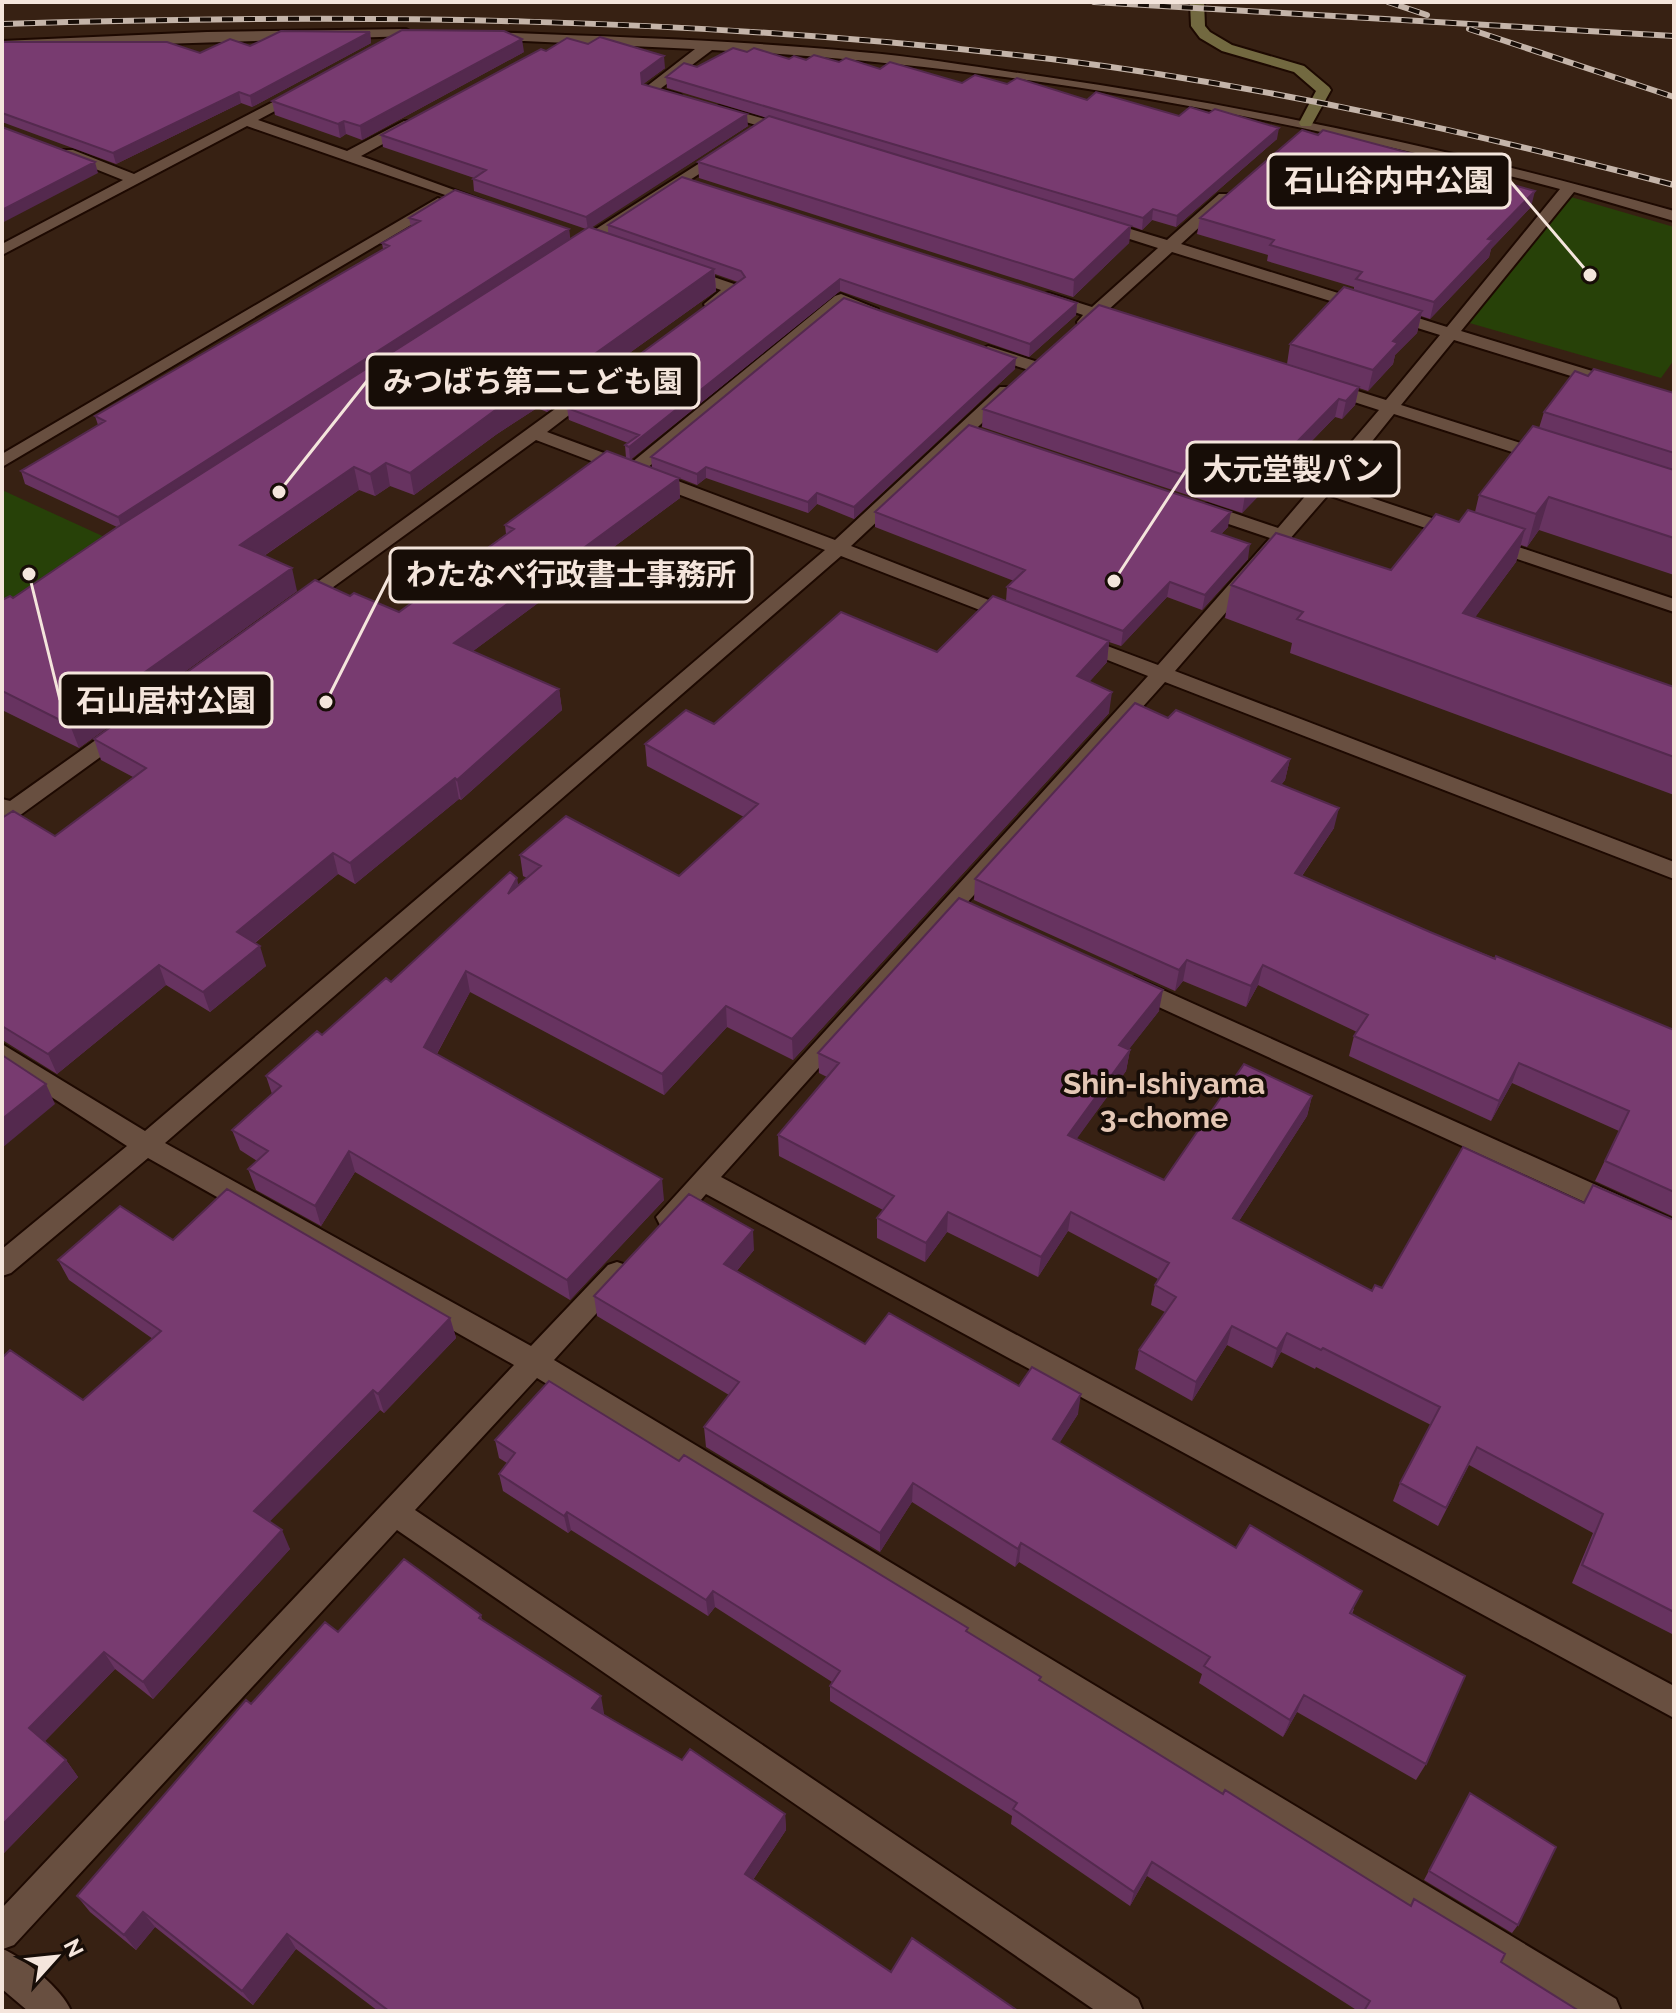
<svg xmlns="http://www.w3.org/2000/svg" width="1676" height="2013" font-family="Raleway,'Noto Sans JP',sans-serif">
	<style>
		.green { fill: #274108 }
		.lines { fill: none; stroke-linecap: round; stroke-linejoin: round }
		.street-casing { stroke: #1d0901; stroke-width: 4 }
		.secondary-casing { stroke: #1d0901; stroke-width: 4 }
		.street { fill: #684f40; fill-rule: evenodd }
		.secondary { fill: #726940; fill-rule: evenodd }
		.rail-casing { stroke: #c4b4a9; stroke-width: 6 }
		.rail { stroke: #170d07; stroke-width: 4; stroke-dasharray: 11; stroke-linecap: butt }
		.wall { fill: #673360 }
		.shaded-wall { fill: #54294e }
		.building { fill: #783b70; stroke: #54294e; stroke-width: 2 }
		.labels { text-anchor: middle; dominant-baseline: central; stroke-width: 7; stroke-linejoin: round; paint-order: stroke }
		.neighbourhood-label { font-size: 30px; font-weight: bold; fill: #e4c7b5; stroke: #170d07 }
		.leader { fill: none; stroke: #f4e5dc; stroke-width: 3 }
		.callout-dot { fill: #f4e5dc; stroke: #170d07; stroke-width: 3 }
		.callout { fill: #170d07; stroke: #f4e5dc; stroke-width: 3 }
		.callout-label { font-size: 30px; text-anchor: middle; font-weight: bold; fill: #f4e5dc }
	</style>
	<rect width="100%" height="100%" fill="#372113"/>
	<path class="green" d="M1571,197L1674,227V360L1661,378L1466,322Z
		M2,490L109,539L2,608Z"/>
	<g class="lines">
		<g class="street-casing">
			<path id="street" d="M406,29L413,33L411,36L2,49V41L207,32Z
				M486,32C612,37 736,40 860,52C921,57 981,68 1040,76C1255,107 1466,152 1674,211V221L1574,192L1461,331L1612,377L1615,381L1612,385H1600L1454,340L1401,405L1552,453L1555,457L1552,461H1540L1394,414L1336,486L1674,599V612L1328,495L1175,671L1674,862V879L1165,682L721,1177L1674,1686V1718L706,1194C693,1208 681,1232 660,1225L656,1217L1148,676L1072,646L1069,642L1072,638H1086L1158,665L1270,538L1193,512L1191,508L1193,504H1207L1278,528L1379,410L1320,391L1317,387L1320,383H1332L1386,400L1440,335L1172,252L1107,311L1128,321L1126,325L1120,326L1098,319L1091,326H1079L1077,322L1083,315L1042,301L1040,298L1042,295L1048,293L1092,307L1158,248L1092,227V221H1104L1167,240L1219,194H1229V200L1181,244L1447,327L1560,189C1285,116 996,64 712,50L660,89L681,95V101L676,102L642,90L695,49L481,39V33Z
				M300,88L307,92L305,95L258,120L347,151L404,121H414V127L361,156L487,202L479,207L474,205L247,126L2,255V244L123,180L63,156V150H73L134,174Z
				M719,106L796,128L798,131L791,135L714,113L712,110Z
				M725,147L732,151L730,154L580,251L574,253L566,248Z
				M438,198L446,203L443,206L2,467V454Z
				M684,267L740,286L742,289L718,308H706L704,304L721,290L678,275L676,272Z
				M841,294L878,309L870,314L843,305L646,469L835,540L1000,387H1012L1015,391L1012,395L851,546L1022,613L1025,617L1022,621H1008L841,556L165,1143L531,1346L608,1265L617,1262L626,1265L630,1273L626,1281L554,1360L1616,1999L1621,2011H1572L537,1378L415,1510L1138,1999L1143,2011H1096L397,1530L14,1945L3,1949C24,1958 63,1990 71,2011H28L2,1989V1908L514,1365L148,1158L11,1273L2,1276V1249L127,1146L2,1065V1044L145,1131L825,550L536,440L307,606L300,608L290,602L588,385L594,384L603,389L547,432L631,463L835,296Z
				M988,346L1041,363L1044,367L1035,372L982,355L979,351Z
				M121,725L132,732L128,737L19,816L11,818L2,816V799L10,801L114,727Z
				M1134,977L1674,1220V1243L1126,992L1122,986L1126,980Z"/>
		</g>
		<g class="secondary-casing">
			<path id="secondary" d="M1190,2H1204L1205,26L1210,32L1232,45L1304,66L1329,87L1331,90L1311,126H1301L1299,123L1316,91L1294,72L1222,51L1200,38L1191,26Z"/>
		</g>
		<use href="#street" class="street"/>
		<use href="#secondary" class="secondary"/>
		<g class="rail-casing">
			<path id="rail" d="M1094,2L1674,36
				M1388,2L1427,15
				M2,24C356,13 699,17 1051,59C1262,85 1469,132 1674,185
				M1469,29L1674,97"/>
		</g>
		<use href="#rail" class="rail"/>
	</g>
	<path class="wall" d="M370,32L371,43L252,107L241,103L116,164L2,122V42L200,53Z
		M546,51L665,68L643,84L748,126L591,227L608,233V225L1077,303L1076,315L1029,357L840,291L630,460L626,458L625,445L628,443L569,420L567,408L738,282L715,274L716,291L547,412L537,408L497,434L414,495L390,486L375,496L359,490L264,556L297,591L79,748L2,710V600L13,598L117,527L25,484L21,471L98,425L95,416L383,249L382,243L411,227L409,218L569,229L570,239L586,229L474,191L473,179L474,178L383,147L381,135Z
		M524,52L362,140L346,134L340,138L275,115L272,101Z
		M747,52L789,59L839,62L962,83L1007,84L1087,100L1179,116L1277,139L1176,227L1152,220L1142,230L1131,226L1129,243L1073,297L699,178L698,162L767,118L667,88L666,77Z
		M1318,135L1476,175L1531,207L1491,249L1489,257L1430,319L1421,316L1417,333L1395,355L1393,364L1368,391L1359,388L1355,405L1342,419L1335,417L1242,513L982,427L983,409L1287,364L1290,344L1354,290V287L1267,261L1268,255L1197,234L1200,218Z
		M1015,369L854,519L817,504L808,513L706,478L697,485L679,478L680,498L473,651L559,689L562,710L461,800L459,799L355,884L338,874L255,943L266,966L210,1012L166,985L57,1074L4,1041L2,1042V818L55,836L133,777L101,760L94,739L350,596L399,612L506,534L505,525L652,468L651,457Z
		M1588,376L1674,393V575L1539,530L1527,547L1521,545L1516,562L1475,617L1674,687V795L1290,653L1292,643L1225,618L1231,585L1391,570L1475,512L1479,495L1539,428L1544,412Z
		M875,512L1228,527L1221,534L1248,559L1202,610L1167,597L1121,646L1109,642L1107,662L1089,682L1109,713L793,1060L727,1027L664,1095L470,992L437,1054L664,1200L570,1300L355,1172L321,1226L256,1190L248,1169L257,1161L240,1150L232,1130L272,1094L266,1076L322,1035L519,885L527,878L523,876L520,855L679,876L744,817L647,766L645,744L714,724L937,652L1006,601L1007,587L1014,581L875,527Z
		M1168,718L1290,759L1285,780L1281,785L1334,828L1302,876L1430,932L1674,1030V1217L1595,1181L1619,1131L1512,1083L1491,1121L1349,1056L1354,1036L1357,1032L1258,985L1246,1007L1183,981L1175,991L974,900L975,879Z
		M1159,1011L1128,1050H1130L1126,1071L1076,1139L1164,1180L1312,1096L1307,1116L1239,1221L1372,1291L1382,1288L1584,1203L1674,1220V1635L1572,1583L1593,1533L1469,1465L1438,1526L1393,1501L1400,1483L1431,1425L1316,1367L1315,1369L1281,1352L1272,1368L1227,1345L1192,1401L1135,1369L1139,1350L1165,1312L1151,1305L1155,1285L1158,1279L1068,1231L1038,1277L947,1232L925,1262L877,1238V1218L883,1210L779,1156L778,1135L827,1077L819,1073L818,1053Z
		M173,1240L450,1318L456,1338L384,1413L380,1410L269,1522L290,1549L153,1699L115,1669L45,1741L66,1760L78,1777L3,1854L2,1358L83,1400L153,1339L69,1280L58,1260Z
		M754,1250L736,1272L865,1344L1019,1386L1078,1414L1059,1443L1236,1548L1354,1609L1352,1614L1426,1764L1416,1780L1297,1712L1283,1737L1199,1683L1202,1674L1019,1562L1015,1567L912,1502L880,1552L706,1447L704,1427L729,1395L597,1316L594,1296Z
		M495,1440L679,1461L968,1628L967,1632L1041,1677L1040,1680L1223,1794L1501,1962L1579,2011H1358L1147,1876L1130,1906L1011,1824L1012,1816L830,1701V1686L832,1682L715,1607L708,1616L571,1530L568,1533L503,1491L499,1474L507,1463L499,1458Z
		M481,1615L482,1620L604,1713V1715L682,1760L785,1814L786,1830L753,1880L891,1972L1018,2011H378L296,1949L253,2005L155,1927L136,1950L90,1912L77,1896L251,1704L338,1632Z
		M1465,1802L1518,1925L1512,1933L1424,1880Z"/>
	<path class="shaded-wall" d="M370,32L371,43L252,107L250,96Z
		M522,39L524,52L362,140L360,126Z
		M664,56L665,68L642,85L641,73Z
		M239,92L241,103L116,164L113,153Z
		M747,114L748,126L588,230L586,217Z
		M344,121L346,134L340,138L338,124Z
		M1279,128L1277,139L1176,227L1177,216Z
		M95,162L98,173L2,223V210Z
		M1535,191L1531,207L1491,249L1489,257L1430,319L1434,302L1488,239Z
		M1153,209L1152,220L1142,230L1143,218Z
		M1131,226L1129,243L1073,297L1074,280Z
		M569,229L570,241L122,530L118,517Z
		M714,269L716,291L547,412L544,390Z
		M840,279V291L630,460L629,447Z
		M1077,303L1076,315L1029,357L1030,344Z
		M1422,311L1417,333L1395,355L1393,364L1368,391L1373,370L1393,341Z
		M1016,358L1015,369L854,519V507Z
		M534,386L537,408L497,434L414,495L410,473L494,411Z
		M1359,387L1355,405L1342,419L1346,401Z
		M1339,399L1335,417L1242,513L1245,495Z
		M386,463L390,486L375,496L370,474Z
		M354,467L359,490L246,568L240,545Z
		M706,467V478L697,485V474Z
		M679,478L680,498L457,663L454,643Z
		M817,493V504L808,513V502Z
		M1549,497L1539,530L1527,547L1536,514Z
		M1231,512L1228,527L1210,546L1212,531Z
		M1525,529L1516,562L1454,646L1463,613Z
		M1250,544L1248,559L1202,610L1205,595Z
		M292,568L297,591L79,748L70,725Z
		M1170,582L1167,597L1121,646L1123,631Z
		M1109,641L1107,662L1075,698L1077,676Z
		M559,689L562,710L461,800L457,780Z
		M1112,692L1109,713L793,1060L792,1039Z
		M1290,759L1285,780L1267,802L1272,781Z
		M455,778L459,799L355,884L350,863Z
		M1339,808L1334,828L1290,893L1295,873Z
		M333,853L338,874L243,952L237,932Z
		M517,878L521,899L508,894Z
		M260,946L266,966L210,1012L203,992Z
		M1187,960L1183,981L1175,991L1179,970Z
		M159,965L166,985L57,1074L48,1054Z
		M1263,965L1258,985L1246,1007L1251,986Z
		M466,971L470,992L429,1068L424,1047Z
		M1163,990L1159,1011L1116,1066L1119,1045Z
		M726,1006L727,1027L664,1095L662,1074Z
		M1130,1050L1126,1071L1065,1155L1068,1135Z
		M1519,1063L1512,1083L1491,1121L1499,1101Z
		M46,1084L55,1104L2,1148V1119Z
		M1312,1096L1307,1116L1228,1238L1233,1218Z
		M349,1151L355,1172L321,1226L315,1206Z
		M662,1179L664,1200L570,1300L567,1280Z
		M948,1212L947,1232L925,1262L926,1243Z
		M1071,1212L1068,1231L1038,1277L1041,1257Z
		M753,1230L754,1250L725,1285L724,1264Z
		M450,1318L456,1338L384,1413L378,1394Z
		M1232,1326L1227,1345L1192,1401L1196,1382Z
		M1287,1333L1281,1352L1272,1368L1277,1349Z
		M373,1390L380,1410L262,1529L254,1511Z
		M1081,1394L1078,1414L1050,1458L1053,1439Z
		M913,1483L912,1502L880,1552V1533Z
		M567,1512L571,1530L568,1533L564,1516Z
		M282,1530L290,1549L153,1699L143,1682Z
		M1021,1543L1019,1562L1015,1567L1018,1549Z
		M713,1591L715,1607L708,1616L706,1600Z
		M104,1652L115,1669L42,1744L29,1728Z
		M1304,1695L1297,1712L1283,1737L1290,1720Z
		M601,1696L604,1713L596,1726L592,1708Z
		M66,1760L78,1777L3,1854L2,1825Z
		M785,1814L786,1830L746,1890L745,1874Z
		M1152,1862L1147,1876L1130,1906L1134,1892Z
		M143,1912L155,1927L136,1950L124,1935Z
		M287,1934L296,1949L253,2005L242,1991Z"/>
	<path class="building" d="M402,30L504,31L522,39L360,126L344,121L338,124L272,101Z
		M281,31L370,32L250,96L239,92L113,153L2,113V42H167L200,53L230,39L250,46Z
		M600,37L664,56L641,73L642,84L747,114L586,217L473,179L486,170L381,135L541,49L546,51L567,38L588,44Z
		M733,48L747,52L754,48L789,59L794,56L806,60L814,55L839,62L846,58L880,69L890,62L962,83L975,75L1007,84L1017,78L1087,100L1096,92L1179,116L1190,107L1209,113L1215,109L1279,128L1177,216L1153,209L1143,218L666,77L684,63L697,67Z
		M769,116L1131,226L1074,280L698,162Z
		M2,127L95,162L2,210Z
		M1302,130L1318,135L1323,130L1477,171L1474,174L1535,191L1488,239L1493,240L1434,302L1356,279L1362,272L1270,245L1274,240L1200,218Z
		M682,177L1077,303L1030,344L840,279L629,447L625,445L639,435L567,408L745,277L741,271L608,225Z
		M455,190L569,229L118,517L21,471L105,421L95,416L389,246L382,243L420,221L409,218Z
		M589,227L714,269L544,390L534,386L494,411L410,473L386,463L370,474L354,467L240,545L292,568L70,725L2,691V600L10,596L13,598L116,528Z
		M1344,287L1422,311L1393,341L1398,343L1373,370L1290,344Z
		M844,298L1016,358L854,507L817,493L808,502L706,467L697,474L651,457Z
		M1099,305L1359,387L1346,401L1339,399L1245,495L983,409Z
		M1594,369L1674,393V453L1544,412L1575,371L1588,376Z
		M969,425L1231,512L1212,531L1250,544L1205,595L1170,582L1123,631L1007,587L1025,570L875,512Z
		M1533,426L1674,470V538L1549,497L1536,514L1479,495Z
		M607,451L679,478L454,643L559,689L457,780L455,778L350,863L333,853L237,932L260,946L203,992L159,965L48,1054L2,1026V818L13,811L55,836L146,768L94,739L315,580L350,596L354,593L399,612L514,529L505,525Z
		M1468,510L1525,529L1463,613L1674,687V757L1297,619L1303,612L1231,585L1276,533L1391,570L1436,514L1459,522Z
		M993,596L1109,641L1077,676L1112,692L792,1039L726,1006L662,1074L466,971L424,1047L662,1179L567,1280L349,1151L315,1206L248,1169L268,1151L232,1130L281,1086L266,1076L317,1031L322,1035L386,978L391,982L510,872L517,878L508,894L541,866L520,855L566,816L679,876L758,804L645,744L686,710L714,724L841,612L937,652Z
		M1135,703L1168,718L1176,710L1290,759L1272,781L1339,808L1295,873L1430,932L1495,959L1496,956L1674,1030V1192L1605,1161L1629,1111L1519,1063L1499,1101L1354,1036L1368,1015L1263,965L1251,986L1187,960L1179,970L975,879Z
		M959,898L1163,990L1119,1045L1130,1050L1068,1135L1164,1180L1244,1064L1312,1096L1233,1218L1372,1291L1375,1285L1382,1288L1463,1147L1584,1203L1593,1185L1674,1220V1612L1582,1565L1603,1514L1477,1447L1446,1508L1400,1483L1440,1407L1323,1348L1321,1350L1287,1333L1277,1349L1232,1326L1196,1382L1139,1350L1176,1297L1155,1285L1169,1263L1071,1212L1041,1257L948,1212L926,1243L877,1218L894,1196L778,1135L839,1063L818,1053Z
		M2,1055L46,1084L2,1119Z
		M227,1189L450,1318L378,1394L373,1390L254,1511L282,1530L143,1682L104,1652L29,1728L66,1760L2,1825V1358L10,1350L83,1400L161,1331L58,1260L120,1206L173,1240Z
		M689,1194L753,1230L724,1264L865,1344L889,1313L1019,1386L1032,1367L1081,1394L1053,1439L1236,1548L1250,1525L1362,1591L1350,1613L1465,1676L1426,1764L1304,1695L1290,1720L1204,1666L1210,1657L1021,1543L1018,1549L913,1483L880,1533L704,1427L739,1382L594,1296Z
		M549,1381L679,1461L684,1455L968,1628L966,1631L1041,1677L1039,1680L1223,1794L1225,1790L1411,1906L1414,1899L1505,1954L1501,1962L1579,2011H1364L1370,2001L1152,1862L1134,1892L1013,1809L1017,1803L830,1686L840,1671L713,1591L706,1600L567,1512L564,1516L499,1474L515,1453L495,1440Z
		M404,1559L481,1615L479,1618L601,1696L592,1708L682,1760L690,1749L785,1814L745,1874L891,1972L912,1938L1018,2011H389L287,1934L242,1991L143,1912L124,1935L77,1896L246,1700L251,1704L325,1622L338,1632Z
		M1470,1793L1556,1847L1518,1925L1429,1871Z"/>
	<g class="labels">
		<g class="neighbourhood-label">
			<text x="1164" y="1083">Shin-Ishiyama<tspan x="1164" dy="34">3-chome</tspan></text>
		</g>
	</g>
	<path class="leader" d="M1590 275L1510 181M279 492L367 381M1114 581L1187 469M326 702L390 575M29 574L60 700"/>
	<g class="callout-dot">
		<circle cx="1590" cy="275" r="8"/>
		<circle cx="279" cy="492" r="8"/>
		<circle cx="1114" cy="581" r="8"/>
		<circle cx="326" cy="702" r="8"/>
		<circle cx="29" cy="574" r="8"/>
	</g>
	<g class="callout">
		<rect x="1268" y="154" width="242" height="54" rx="8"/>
		<rect x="367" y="354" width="332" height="54" rx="8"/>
		<rect x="1187" y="442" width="212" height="54" rx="8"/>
		<rect x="390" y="548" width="362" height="54" rx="8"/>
		<rect x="60" y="673" width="212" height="54" rx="8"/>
	</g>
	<g class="callout-label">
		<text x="1389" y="191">石山谷内中公園</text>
		<text x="533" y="392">みつばち第二こども園</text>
		<text x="1293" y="480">大元堂製パン</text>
		<text x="571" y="585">わたなべ行政書士事務所</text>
		<text x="166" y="711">石山居村公園</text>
	</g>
	<rect width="1676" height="2013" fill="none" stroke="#f4e5dc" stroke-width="8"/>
	<g transform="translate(56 1957) rotate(63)" stroke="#170d07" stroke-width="6" paint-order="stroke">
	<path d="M0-6L14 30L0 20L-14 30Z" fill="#f4e5dc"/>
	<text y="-12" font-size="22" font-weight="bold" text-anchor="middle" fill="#f4e5dc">N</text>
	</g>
</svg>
